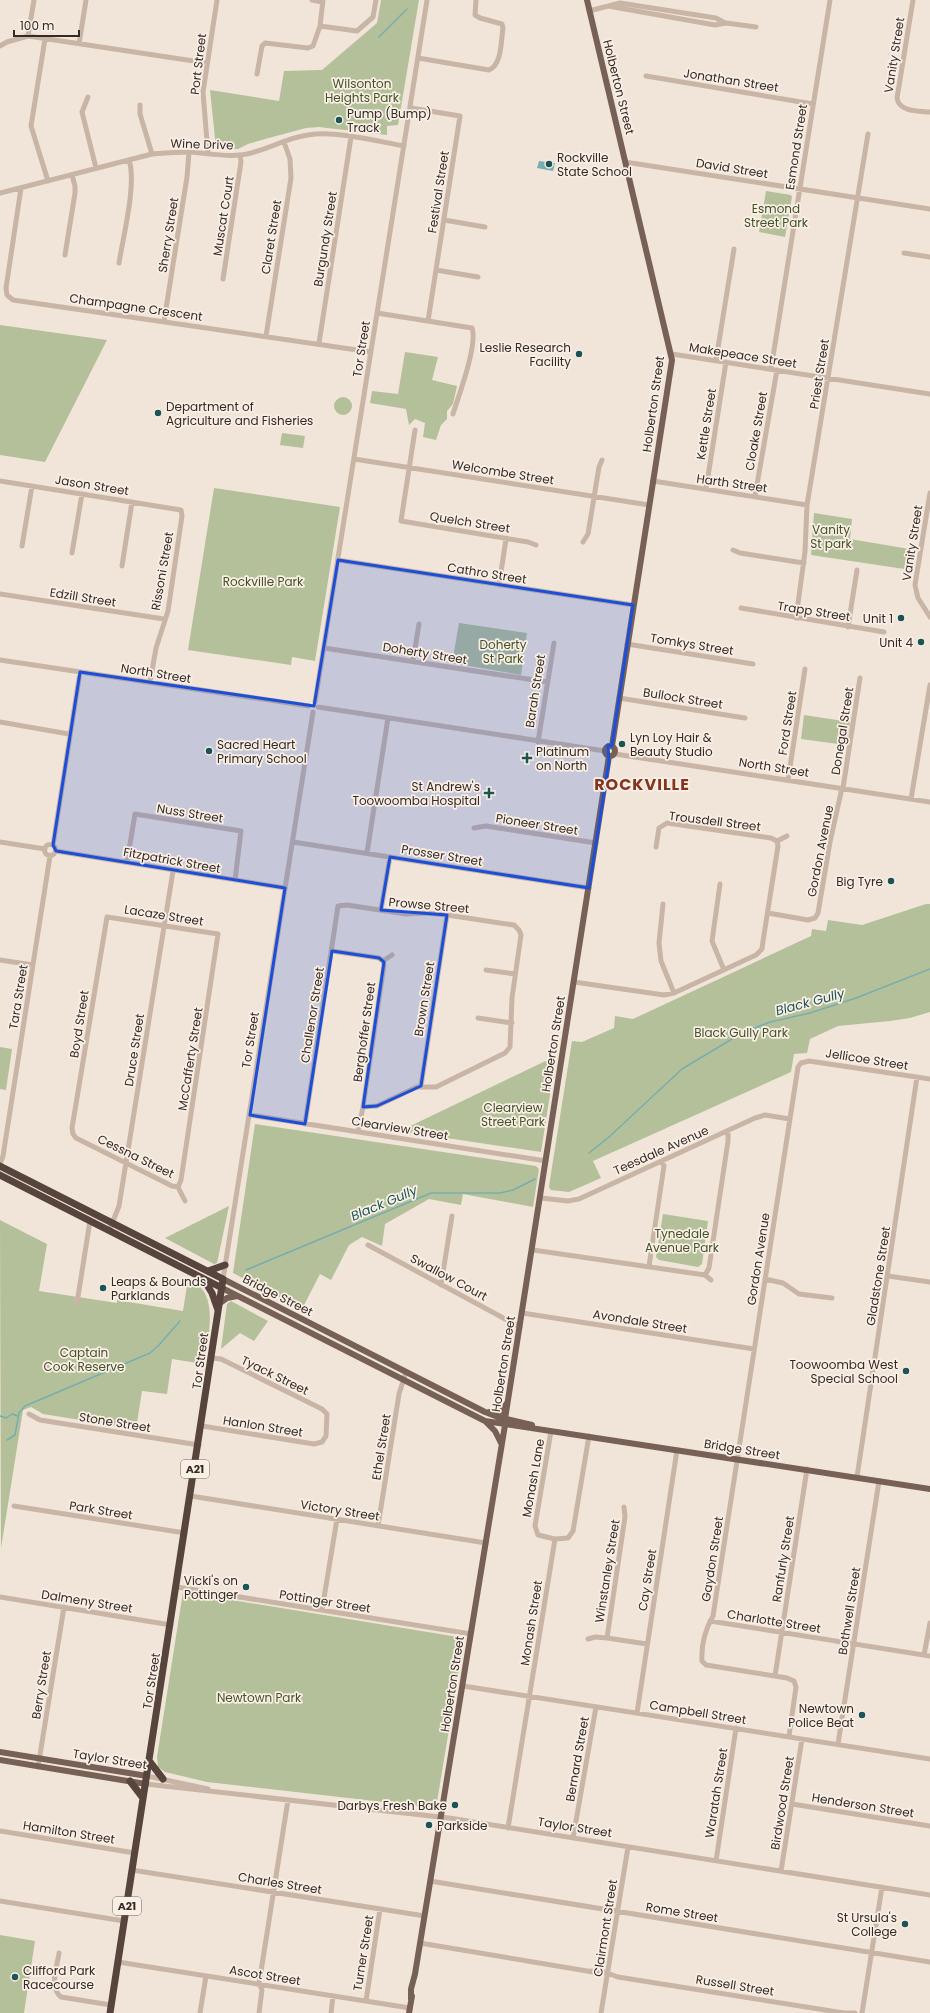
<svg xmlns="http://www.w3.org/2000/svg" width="930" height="2013" font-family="Poppins,sans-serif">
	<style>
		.green { fill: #b4c099 }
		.water { fill: #78aeae }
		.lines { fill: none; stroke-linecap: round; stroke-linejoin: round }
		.stream { stroke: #78aeae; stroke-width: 1.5 }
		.minor { stroke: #c9b5a5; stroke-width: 5 }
		.major { stroke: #776157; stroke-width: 6 }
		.highway { stroke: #56443d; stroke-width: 7 }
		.marked { fill: #1d4ed8; fill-opacity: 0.2; stroke: #1d4ed8; stroke-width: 3; stroke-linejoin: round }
		.poi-dot { fill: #1c5456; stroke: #f9efe5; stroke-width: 1.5 }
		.labels { text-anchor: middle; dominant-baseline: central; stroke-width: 3.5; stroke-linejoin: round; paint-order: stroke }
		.shield { fill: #f9efe5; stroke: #70655f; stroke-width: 1 }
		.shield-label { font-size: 11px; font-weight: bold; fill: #352a26 }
		.street-label { font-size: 12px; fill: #352a26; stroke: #f9efe5 }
		.park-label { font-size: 12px; fill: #45532a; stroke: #f9efe5 }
		.poi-label { font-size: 12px; fill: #352a26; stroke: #f9efe5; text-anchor: end }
		.water-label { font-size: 13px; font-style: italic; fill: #1c5456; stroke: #f9efe5 }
		.district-label { font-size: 16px; font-weight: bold; letter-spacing: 1px; fill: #84341f; stroke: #f9efe5 }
	</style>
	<rect width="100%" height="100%" fill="#f1e5d9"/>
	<path class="green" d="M381,0H419L398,125L387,126V135L319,127L306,128L265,139L248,144L238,149H221L216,148L210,90L279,101L284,71L322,70L377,23Z
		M766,191L791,195L792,197L785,237L759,232Z
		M0,325L107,340L45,462L0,455Z
		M405,352L438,357L432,380L457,386L453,404L447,411V419L441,425L436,440L423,437L425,423L415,419L409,425L406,409L370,403L372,391L398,394Z
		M334 406a9 9 0 1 1 18 0a9 9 0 1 1-18 0Z
		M282,433L305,436L303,448L280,445Z
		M214,488L340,507L315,661L292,657L291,665L188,650Z
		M814,513L852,519L850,539L915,550L911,570L811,555Z
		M459,623L527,633L521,675L452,663Z
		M804,715L850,722L846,745L801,739Z
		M926,904H930V1012L910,1018L890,1021L838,1026L810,1039L807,1053L794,1054L791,1072L593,1161L601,1178L569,1192L551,1190L549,1187L552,1167L572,1041L582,1042L614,1028L615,1016L633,1019L811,936L812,929L826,931L828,920L862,925Z
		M0,1047L12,1049L6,1090L0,1089Z
		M556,1056L541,1152L400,1131Z
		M255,1124L536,1166L539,1169L533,1207L463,1194L461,1205L429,1199L385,1224L382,1246L362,1237L349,1245L331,1280L320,1274L302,1309L233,1273Z
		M229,1206L217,1263L214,1264L165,1238Z
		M663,1214L708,1221L702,1264L698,1267L659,1260L656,1257Z
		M0,1220L47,1244L39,1291L117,1303V1300L183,1311L188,1279C192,1282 198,1284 201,1288C217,1305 207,1343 204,1364L172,1359L167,1394L142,1391L136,1429L43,1414L31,1407L23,1410L1,1548Z
		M231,1301L268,1321L254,1341L240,1333L221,1349L227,1304Z
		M183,1592L464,1638L436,1808L207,1782L165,1772L158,1767L157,1757Z
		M0,1935L35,1941L24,2013H0Z"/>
	<path class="water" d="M539,161L555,163L553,171L537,168Z"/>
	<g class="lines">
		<path class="stream" d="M379,37L407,9
			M589,1153L609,1137L682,1069L742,1033L770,1022L810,1013L856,998L930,969
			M246,1270L431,1193H500L513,1190L535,1179
			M0,1416L6,1418L12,1414L18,1416
			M7,1440L15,1435L19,1413L25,1406L150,1353L159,1345L180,1321"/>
		<path class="minor" d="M312,0L322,2
			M913,0L897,98C899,112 918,111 930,112
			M608,6L715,25L726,23L756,27
			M589,11L620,3L716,18L725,23
			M320,26L357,31L373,17L376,0
			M28,36L34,0
			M45,39L31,126L48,181
			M79,44L86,0
			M0,46L7,42L28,36L207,63
			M418,58L489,70C502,65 501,40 503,28L502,24L480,18L475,15L476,0
			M257,74L262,46L265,43L308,48L313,46L320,26L323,0
			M646,76L813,104
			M88,97L82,112L96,168
			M140,105V114L152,154
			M411,108L460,116L428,321
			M208,154L203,92L217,0
			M625,162L930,209
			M21,188L6,288L7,295L13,300L371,352
			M0,193L152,154C165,153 177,152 189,152C206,153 223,157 241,155C265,152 284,138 308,135C334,130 377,141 404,146
			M444,220L485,227
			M904,253L930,257
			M65,255L75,193V186L72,175
			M119,263C123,237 137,183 129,160
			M436,270L478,277
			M223,279L241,162L240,155
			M377,313L472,328C478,344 459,395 453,414
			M164,321L187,177L189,152
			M266,336L291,178L290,159L284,142
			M319,343L351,137
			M672,354L930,394
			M716,360L734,249
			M771,369L830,0
			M415,430L401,521L528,542L536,545
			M354,459L649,505
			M0,481L181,510L182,516L168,611L156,648L150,682
			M653,481L807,505
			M706,489L726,362
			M930,493L915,585L918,598L930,617
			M755,496L777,370
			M583,542L588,534L599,467L602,460
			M22,546L32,486
			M733,550L740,553L804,563
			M72,553L82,494
			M338,560L633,605
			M122,566L132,502
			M499,585L506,539
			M0,594L164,619
			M741,608L884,632
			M796,618L805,552L807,505L868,134
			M848,627L857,570
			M627,644L753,664
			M324,648L547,682
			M0,660L309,706
			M413,661L419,624
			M619,698L745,718
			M315,702L427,0
			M318,707L605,751
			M0,722L69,734
			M538,742L554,643
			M615,754L930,802
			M788,780L805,669
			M843,788L860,678
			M911,799L930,685
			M474,828L486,826L596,843
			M777,841L787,836
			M0,842L45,849
			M293,842L589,888
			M44.5 850a5.5 5.5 0 1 1 11 0a5.5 5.5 0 1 1-11 0Z
			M53,845L80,672
			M656,847L659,828L667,823L771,838L777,841
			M56,851L285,888
			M367,853L388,718
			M127,862L135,814L241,831L235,880
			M720,884L712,941L724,970
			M663,904L659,943L661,961L674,993
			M381,910L390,857
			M768,913L808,920L815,918L818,913L830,842L842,788
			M107,917L218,934L181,1180L178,1187L172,1186L76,1138L73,1134L72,1128Z
			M332,951L379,958L383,961
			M0,960L33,965
			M383,961L392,955
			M486,970L515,974
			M574,982L664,995L674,993L756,955L762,949L763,941L778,846L777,841
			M478,1018L512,1023
			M421,1086L447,915
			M363,1107L384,965L383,961
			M250,1115L546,1161
			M305,1124L338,906L347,905L406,914L426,913L447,915L514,925L519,930L521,935L512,998L510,1047L505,1053L436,1087H417L377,1106L363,1107L358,1131
			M0,1164L3,1156L50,856
			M178,1187L185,1201
			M541,1198L568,1201L579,1199L755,1118L765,1115L790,1119
			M109,1231L119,1206L173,871
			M368,1245L520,1327
			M533,1250L705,1275L711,1280
			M649,1266L664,1166L662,1161
			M705,1275L709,1268L728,1141V1131
			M888,1276L930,1282
			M223,1279L313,712
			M765,1279L783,1283L799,1294L832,1298
			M441,1285L452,1216
			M77,1303L90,1221
			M522,1313L754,1349
			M29,1414L40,1420L199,1445
			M202,1426L314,1444L322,1442L326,1436L327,1414L322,1409L221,1359L212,1358
			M551,1431L535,1526L538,1535L555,1539
			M857,1477L917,1077
			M191,1496L486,1543
			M14,1506L185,1533
			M624,1507L625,1517L607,1638L647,1644
			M378,1526L399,1394L406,1372
			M177,1587L471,1634
			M0,1597L171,1625
			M322,1610L337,1519
			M710,1621L930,1656
			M588,1639L595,1637L607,1638
			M924,1655L930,1623
			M775,1676L807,1469
			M463,1686L930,1759
			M637,1713L677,1450
			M789,1736L796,1687L794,1681L787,1678L706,1665L702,1661C701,1645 705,1630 713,1616L798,1067L801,1063L809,1061L930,1079
			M838,1744L879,1481
			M38,1767L64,1607
			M147,1776L208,1789
			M146,1784L449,1818L930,1895
			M792,1804L930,1826
			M508,1828L555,1539L568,1538L573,1531L589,1436
			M0,1831L135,1853
			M573,1838L596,1707
			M716,1861L736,1728
			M132,1870L425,1916
			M781,1871L802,1739
			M430,1881L930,1962
			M0,1901L124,1921
			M420,1943L593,1972
			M59,1953C57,1967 49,1987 61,1997L111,2005
			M118,1962L410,2008
			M591,1971L604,1972L618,1977L844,2013
			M366,2001L380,1909
			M200,2013L206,1976
			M259,2013L262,1990L259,1984L288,1800
			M331,2013L333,1996
			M601,2013L628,1847
			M843,2013H855
			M862,2013L882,1887"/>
		<path class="major" d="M587,0L672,360L612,746
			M605 751a5 5 0 1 1 10 0a5 5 0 1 1-10 0Z
			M223,1279L485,1412L498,1417L532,1425
			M222,1288L485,1421L930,1489
			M220,1303L227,1298L237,1296
			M489,1412H501L507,1403
			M505,1419L609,756
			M486,1422L495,1431L501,1443
			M0,1752L147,1776
			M0,1760L146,1784
			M411,1999V1989L415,1974L505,1425
			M409,2013L412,1996"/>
		<path class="highway" d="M0,1166L223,1279L110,2013
			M0,1175L222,1288
			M208,1271L225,1265
			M204,1280L212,1293L218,1310
			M150,1762L163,1779
			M130,1781L143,1798"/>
	</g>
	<path class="marked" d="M338,560L633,605L612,746L608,745L609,762L589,888L390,857L381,910L447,915L421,1086L377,1106L363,1107L384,962L379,958L332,951L305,1124L250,1115L285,888L56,851L53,845L80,672L314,706Z"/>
	<g class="poi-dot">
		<circle cx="339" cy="120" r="4"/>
		<circle cx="549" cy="164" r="4"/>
		<circle cx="579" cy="354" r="4"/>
		<circle cx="158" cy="413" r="4"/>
		<circle cx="901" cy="618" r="4"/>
		<circle cx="921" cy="642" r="4"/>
		<circle cx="622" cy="744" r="4"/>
		<circle cx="209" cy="751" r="4"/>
		<path d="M525 752h4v4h4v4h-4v4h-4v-4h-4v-4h4z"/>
		<path d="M487 787h4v4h4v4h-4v4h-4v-4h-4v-4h4z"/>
		<circle cx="891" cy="881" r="4"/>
		<circle cx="103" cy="1288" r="4"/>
		<circle cx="906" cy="1371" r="4"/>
		<circle cx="246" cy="1587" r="4"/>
		<circle cx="862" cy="1715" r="4"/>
		<circle cx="455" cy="1805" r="4"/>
		<circle cx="429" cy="1825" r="4"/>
		<circle cx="905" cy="1924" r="4"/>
		<circle cx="15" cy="1977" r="4"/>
	</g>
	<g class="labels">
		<g class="shield">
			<rect x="181" y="1460" width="28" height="18" rx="3"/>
			<rect x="113" y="1897" width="28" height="18" rx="3"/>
		</g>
		<g class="shield-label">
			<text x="195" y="1469">A21</text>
			<text x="127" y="1906">A21</text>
		</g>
		<g class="street-label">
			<text transform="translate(894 55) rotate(-81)">Vanity Street</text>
			<text transform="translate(198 64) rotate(-83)">Port Street</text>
			<text transform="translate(731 80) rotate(9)">Jonathan Street</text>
			<text transform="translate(619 87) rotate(76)">Holberton Street</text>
			<text transform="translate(202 144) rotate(2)">Wine Drive</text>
			<text transform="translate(796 147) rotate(-81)">Esmond Street</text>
			<text transform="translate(732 168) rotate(9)">David Street</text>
			<text transform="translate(438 192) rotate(-81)">Festival Street</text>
			<text transform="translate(223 216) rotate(-81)">Muscat Court</text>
			<text transform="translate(168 235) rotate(-81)">Sherry Street</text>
			<text transform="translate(271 237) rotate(-81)">Claret Street</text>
			<text transform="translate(325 239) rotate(-81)">Burgundy Street</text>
			<text transform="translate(136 307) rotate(8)">Champagne Crescent</text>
			<text transform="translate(361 349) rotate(-81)">Tor Street</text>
			<text transform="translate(743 355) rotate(9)">Makepeace Street</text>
			<text transform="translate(819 374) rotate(-81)">Priest Street</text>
			<text transform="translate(653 404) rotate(-82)">Holberton Street</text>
			<text transform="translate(706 424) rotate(-81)">Kettle Street</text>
			<text transform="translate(756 431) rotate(-80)">Cloake Street</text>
			<text transform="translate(503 472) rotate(9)">Welcombe Street</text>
			<text transform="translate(732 483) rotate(8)">Harth Street</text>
			<text transform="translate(92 485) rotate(9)">Jason Street</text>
			<text transform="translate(470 522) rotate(9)">Quelch Street</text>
			<text transform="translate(912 543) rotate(-81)">Vanity Street</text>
			<text transform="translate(162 571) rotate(-80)">Rissoni Street</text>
			<text transform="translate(487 573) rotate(9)">Cathro Street</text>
			<text transform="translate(83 597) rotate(9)">Edzill Street</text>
			<text transform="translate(814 611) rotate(9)">Trapp Street</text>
			<text transform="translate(692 644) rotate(9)">Tomkys Street</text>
			<text transform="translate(425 653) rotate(9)">Doherty Street</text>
			<text transform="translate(156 673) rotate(9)">North Street</text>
			<text transform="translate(535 691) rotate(-81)">Barah Street</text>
			<text transform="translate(683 698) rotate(9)">Bullock Street</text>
			<text transform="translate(787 723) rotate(-81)">Ford Street</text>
			<text transform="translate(842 731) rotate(-81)">Donegal Street</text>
			<text transform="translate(774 767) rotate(9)">North Street</text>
			<text transform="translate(190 813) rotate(9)">Nuss Street</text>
			<text transform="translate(715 821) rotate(7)">Trousdell Street</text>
			<text transform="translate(537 824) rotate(9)">Pioneer Street</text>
			<text transform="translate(820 851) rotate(-79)">Gordon Avenue</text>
			<text transform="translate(442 855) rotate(9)">Prosser Street</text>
			<text transform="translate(172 860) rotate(10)">Fitzpatrick Street</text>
			<text transform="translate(429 905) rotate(5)">Prowse Street</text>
			<text transform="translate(164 915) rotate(9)">Lacaze Street</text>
			<text transform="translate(18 997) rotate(-81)">Tara Street</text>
			<text transform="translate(424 999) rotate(-81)">Brown Street</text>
			<text transform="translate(312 1015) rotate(-81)">Challenor Street</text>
			<text transform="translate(79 1024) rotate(-81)">Boyd Street</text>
			<text transform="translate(364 1032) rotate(-82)">Berghoffer Street</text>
			<text transform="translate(250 1040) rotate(-81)">Tor Street</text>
			<text transform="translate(553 1044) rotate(-81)">Holberton Street</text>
			<text transform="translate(134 1050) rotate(-81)">Druce Street</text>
			<text transform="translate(190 1059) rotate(-81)">McCafferty Street</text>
			<text transform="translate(867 1059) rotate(9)">Jellicoe Street</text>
			<text transform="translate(400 1128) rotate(9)">Clearview Street</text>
			<text transform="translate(661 1150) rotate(-24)">Teesdale Avenue</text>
			<text transform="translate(136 1156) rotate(26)">Cessna Street</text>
			<text transform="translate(758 1259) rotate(-81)">Gordon Avenue</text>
			<text transform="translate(878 1276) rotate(-81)">Gladstone Street</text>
			<text transform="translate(449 1277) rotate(28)">Swallow Court</text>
			<text transform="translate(278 1295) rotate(27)">Bridge Street</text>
			<text transform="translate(640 1321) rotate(9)">Avondale Street</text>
			<text transform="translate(200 1361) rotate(-82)">Tor Street</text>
			<text transform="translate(503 1364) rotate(-81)">Holberton Street</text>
			<text transform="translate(275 1375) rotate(26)">Tyack Street</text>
			<text transform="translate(115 1422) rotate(9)">Stone Street</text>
			<text transform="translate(263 1426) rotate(9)">Hanlon Street</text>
			<text transform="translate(381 1447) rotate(-81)">Ethel Street</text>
			<text transform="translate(742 1449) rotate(9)">Bridge Street</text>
			<text transform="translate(533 1478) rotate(-80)">Monash Lane</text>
			<text transform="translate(101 1510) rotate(9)">Park Street</text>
			<text transform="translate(340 1510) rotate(9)">Victory Street</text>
			<text transform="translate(712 1559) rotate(-81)">Gaydon Street</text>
			<text transform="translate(783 1559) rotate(-81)">Ranfurly Street</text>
			<text transform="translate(607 1571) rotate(-81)">Winstanley Street</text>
			<text transform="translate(647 1580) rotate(-81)">Cay Street</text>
			<text transform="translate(87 1601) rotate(9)">Dalmeny Street</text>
			<text transform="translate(325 1601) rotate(9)">Pottinger Street</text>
			<text transform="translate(849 1611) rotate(-81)">Bothwell Street</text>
			<text transform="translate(774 1621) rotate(9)">Charlotte Street</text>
			<text transform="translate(531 1623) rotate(-81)">Monash Street</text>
			<text transform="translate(151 1681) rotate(-81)">Tor Street</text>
			<text transform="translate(452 1684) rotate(-81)">Holberton Street</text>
			<text transform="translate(41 1685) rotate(-81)">Berry Street</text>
			<text transform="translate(698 1712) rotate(9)">Campbell Street</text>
			<text transform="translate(110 1759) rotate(9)">Taylor Street</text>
			<text transform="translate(577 1759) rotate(-80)">Bernard Street</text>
			<text transform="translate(716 1793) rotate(-81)">Waratah Street</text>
			<text transform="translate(782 1803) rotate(-81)">Birdwood Street</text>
			<text transform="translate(863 1805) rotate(9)">Henderson Street</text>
			<text transform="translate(575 1827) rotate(9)">Taylor Street</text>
			<text transform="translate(69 1832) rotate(9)">Hamilton Street</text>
			<text transform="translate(280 1883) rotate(9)">Charles Street</text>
			<text transform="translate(682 1912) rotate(9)">Rome Street</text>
			<text transform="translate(605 1928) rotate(-81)">Clairmont Street</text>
			<text transform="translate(363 1953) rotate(-81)">Turner Street</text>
			<text transform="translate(265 1975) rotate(9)">Ascot Street</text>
			<text transform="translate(735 1985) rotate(9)">Russell Street</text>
		</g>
		<g class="park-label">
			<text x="362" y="83">Wilsonton<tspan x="362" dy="14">Heights Park</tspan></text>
			<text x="776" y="208">Esmond<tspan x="776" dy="14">Street Park</tspan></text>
			<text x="831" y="529">Vanity<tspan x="831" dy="14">St park</tspan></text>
			<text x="263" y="581">Rockville Park</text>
			<text x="503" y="644">Doherty<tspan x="503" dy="14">St Park</tspan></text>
			<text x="741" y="1032">Black Gully Park</text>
			<text x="513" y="1107">Clearview<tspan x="513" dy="14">Street Park</tspan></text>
			<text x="682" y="1233">Tynedale<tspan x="682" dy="14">Avenue Park</tspan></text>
			<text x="84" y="1352">Captain<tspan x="84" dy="14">Cook Reserve</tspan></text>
			<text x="259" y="1697">Newtown Park</text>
		</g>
		<g class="poi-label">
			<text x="347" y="113" text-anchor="start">Pump (Bump)<tspan x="347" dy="14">Track</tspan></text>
			<text x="557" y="157" text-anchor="start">Rockville<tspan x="557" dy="14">State School</tspan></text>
			<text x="571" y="347">Leslie Research<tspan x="571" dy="14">Facility</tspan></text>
			<text x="166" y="406" text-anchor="start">Department of<tspan x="166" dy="14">Agriculture and Fisheries</tspan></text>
			<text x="893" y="618">Unit 1</text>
			<text x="913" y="642">Unit 4</text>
			<text x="630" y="737" text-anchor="start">Lyn Loy Hair &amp;<tspan x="630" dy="14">Beauty Studio</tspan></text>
			<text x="217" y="744" text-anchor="start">Sacred Heart<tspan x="217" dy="14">Primary School</tspan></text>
			<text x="536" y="751" text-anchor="start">Platinum<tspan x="536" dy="14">on North</tspan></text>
			<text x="480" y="786">St Andrew's<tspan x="480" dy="14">Toowoomba Hospital</tspan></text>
			<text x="883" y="881">Big Tyre</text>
			<text x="111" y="1281" text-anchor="start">Leaps &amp; Bounds<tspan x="111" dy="14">Parklands</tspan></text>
			<text x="898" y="1364">Toowoomba West<tspan x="898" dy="14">Special School</tspan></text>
			<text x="238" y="1580">Vicki's on<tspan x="238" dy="14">Pottinger</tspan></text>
			<text x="854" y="1708">Newtown<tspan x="854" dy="14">Police Beat</tspan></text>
			<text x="447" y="1805">Darbys Fresh Bake</text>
			<text x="437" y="1825" text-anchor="start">Parkside</text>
			<text x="897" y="1917">St Ursula's<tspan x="897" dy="14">College</tspan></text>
			<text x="23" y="1970" text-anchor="start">Clifford Park<tspan x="23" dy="14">Racecourse</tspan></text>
		</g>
		<g class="water-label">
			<text transform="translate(810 1002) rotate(-15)">Black Gully</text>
			<text transform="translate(384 1203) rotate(-23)">Black Gully</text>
		</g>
		<g class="district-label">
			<text x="642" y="784">ROCKVILLE</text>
		</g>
	</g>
	<path d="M14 30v6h65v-6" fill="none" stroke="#352a26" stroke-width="2"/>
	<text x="20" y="30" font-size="12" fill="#352a26" stroke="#f9efe5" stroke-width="3" paint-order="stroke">100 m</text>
</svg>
